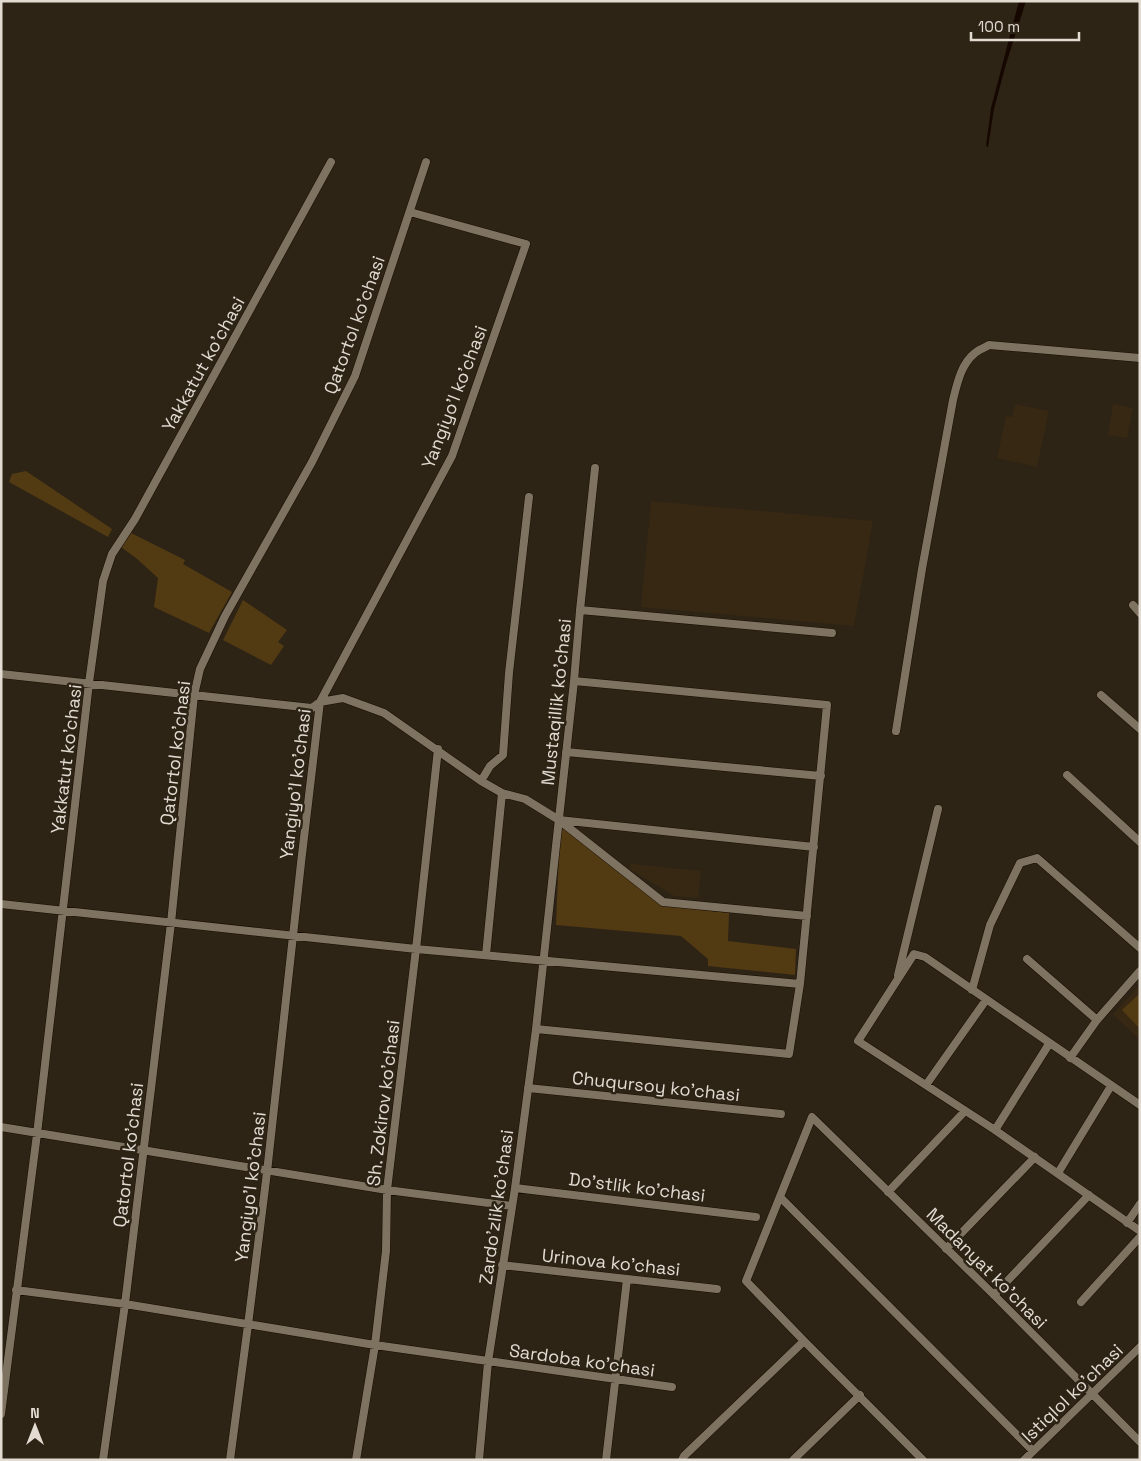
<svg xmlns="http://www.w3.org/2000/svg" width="1141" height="1461" font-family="'Space Grotesk',sans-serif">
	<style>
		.built { fill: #362813 }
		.green { fill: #523a13 }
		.water { fill: #160700 }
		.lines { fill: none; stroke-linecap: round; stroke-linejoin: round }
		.minor-casing { stroke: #160d02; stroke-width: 9 }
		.minor { stroke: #7e7261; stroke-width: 8 }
		.labels { text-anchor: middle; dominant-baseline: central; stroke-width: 5; stroke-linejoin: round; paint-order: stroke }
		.street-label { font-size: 18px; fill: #e2dbd2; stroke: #2e2415 }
	</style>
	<rect width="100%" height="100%" fill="#2e2415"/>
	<path class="built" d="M1015,404L1049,411L1037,467L997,458L1006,416L1012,417Z
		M1113,404L1133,408L1127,438L1108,435Z
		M651,501L873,521L854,626L641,607Z
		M631,864L701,871L698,898L674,896L630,869Z
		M1140,985V1040L1113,1014Z"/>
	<path class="green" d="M26,471L112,529L108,537L9,482L12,474Z
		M131,533L185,560L183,564L232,592L209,633L154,607L158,578L136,558L121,547Z
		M243,600L287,630L278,642L284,646L271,665L223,640Z
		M560,826L663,906L729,913L728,941L796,949L795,975L708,966V959L681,936L556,925Z
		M1140,993V1029L1122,1010Z"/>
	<path class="water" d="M1019,1H1026L1006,64L994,109L988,147L986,146L991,108Z"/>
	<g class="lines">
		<g class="minor-casing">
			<path id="minor" d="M1133,605L1140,613
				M580,610L595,468
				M1,674L312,708L320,702L343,698L384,713L481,781L502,793L525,799L559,820L663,902L807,916
				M1101,695L1140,729
				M896,731L922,569L953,400C957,384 961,364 975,353C978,350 984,348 989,345L1140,358
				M566,752L821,776
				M1067,775L1140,842
				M481,781L490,766L503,755L509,673L529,497
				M559,820L814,847
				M1,904L416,949L800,984
				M486,955L502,793
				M1027,959L1097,1020L1140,971
				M898,975L938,809
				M972,990L990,925L1020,863L1037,858L1140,948
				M536,1029L789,1054L800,984L827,705L574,681
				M1070,1058L1097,1020
				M926,1085L986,1000
				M528,1088L781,1114
				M1140,1105L925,957L914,954L858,1041L995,1130L1140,1231
				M1,1127L387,1190L512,1206
				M995,1130L1049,1044
				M1058,1173L1111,1086
				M515,1188L756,1217
				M888,1192L965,1111
				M780,1197L1033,1451
				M1127,1223L1140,1204
				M946,1249L1035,1157
				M502,1265L717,1289
				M16,1290L125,1304L375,1345L672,1387
				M994,1295L1089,1195
				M1081,1302L1140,1237
				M1,1414L37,1134L89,683L103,581L112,554L135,519L331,162
				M103,1460L125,1304L171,923L194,695L200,669L225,616L312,462L355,376L426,162
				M230,1460L248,1325L267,1172L301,863L320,702L452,456L526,244L410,212
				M356,1460L375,1345L386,1251L387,1190L416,949L438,749
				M479,1460L488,1362L515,1188L536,1029L574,681L580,610L832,633
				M606,1460L627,1279
				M682,1460L684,1456L804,1341
				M793,1460L860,1395
				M923,1460L804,1341L746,1281L812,1117L994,1295L1140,1442
				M1024,1460L1140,1347"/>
		</g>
		<use href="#minor" class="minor"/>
	</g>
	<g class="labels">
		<g class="street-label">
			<text transform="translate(354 325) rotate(-70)">Qatortol ko'chasi</text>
			<text transform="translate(203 364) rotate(-61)">Yakkatut ko'chasi</text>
			<text transform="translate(454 397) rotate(-69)">Yangiyo'l ko'chasi</text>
			<text transform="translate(556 702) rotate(-84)">Mustaqillik ko'chasi</text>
			<text transform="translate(175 753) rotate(-83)">Qatortol ko'chasi</text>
			<text transform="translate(66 759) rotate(-83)">Yakkatut ko'chasi</text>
			<text transform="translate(295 784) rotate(-83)">Yangiyo'l ko'chasi</text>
			<text transform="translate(656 1086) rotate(6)">Chuqursoy ko'chasi</text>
			<text transform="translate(383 1103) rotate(-83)">Sh. Zokirov ko'chasi</text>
			<text transform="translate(128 1155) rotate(-83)">Qatortol ko'chasi</text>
			<text transform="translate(250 1187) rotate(-83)">Yangiyo'l ko'chasi</text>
			<text transform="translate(637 1187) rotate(7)">Do'stlik ko'chasi</text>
			<text transform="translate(496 1207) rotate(-82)">Zardo'zlik ko'chasi</text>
			<text transform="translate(611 1262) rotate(6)">Urinova ko'chasi</text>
			<text transform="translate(987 1268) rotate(45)">Madanyat ko'chasi</text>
			<text transform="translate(582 1360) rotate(8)">Sardoba ko'chasi</text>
			<text transform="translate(1072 1393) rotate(-44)">Istiqlol ko'chasi</text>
		</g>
	</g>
	<rect width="1141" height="1461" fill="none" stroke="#e2dbd2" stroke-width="5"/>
	<g transform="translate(35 1426)" stroke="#2e2415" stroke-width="4" paint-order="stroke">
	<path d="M0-4L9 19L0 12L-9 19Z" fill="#e2dbd2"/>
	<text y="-8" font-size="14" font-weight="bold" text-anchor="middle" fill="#e2dbd2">N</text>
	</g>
	<path d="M971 32v8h108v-8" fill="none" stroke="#e2dbd2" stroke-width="2.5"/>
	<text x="978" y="32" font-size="15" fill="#e2dbd2" stroke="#2e2415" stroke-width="4" paint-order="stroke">100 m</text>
</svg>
